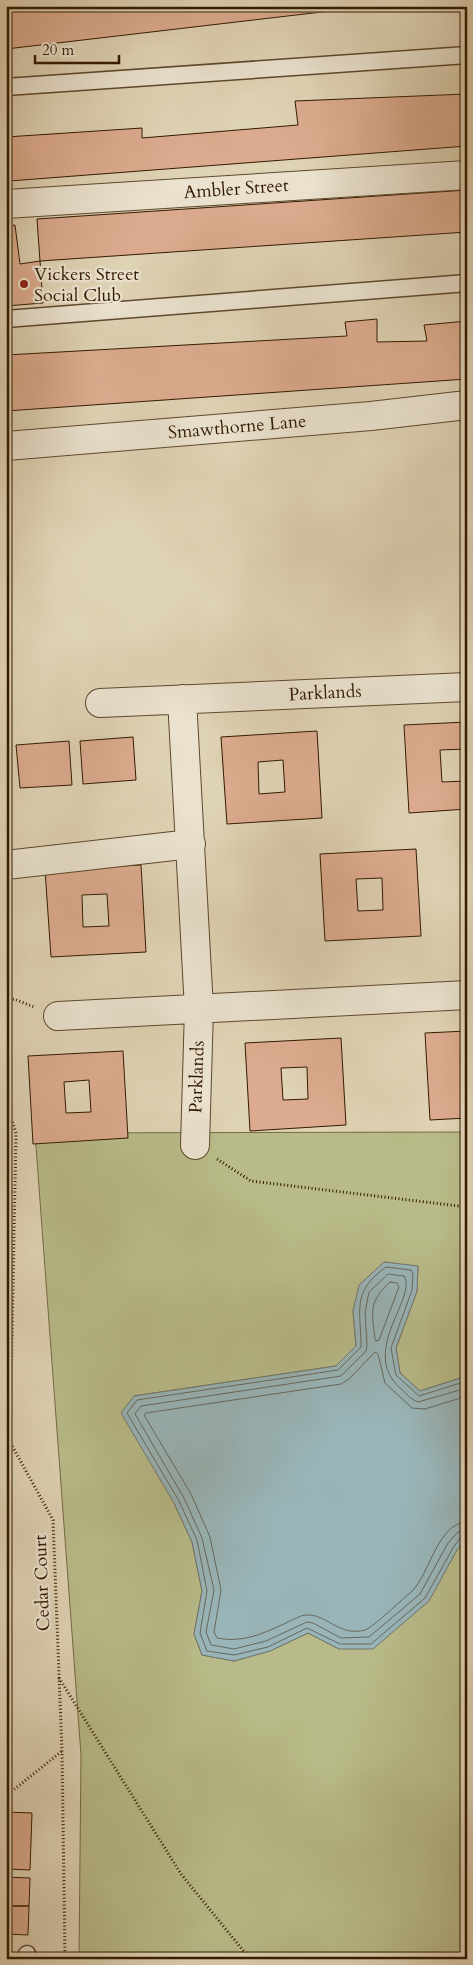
<svg xmlns="http://www.w3.org/2000/svg" width="473" height="1965" font-family="Cardo,serif">
	<style>
		.green { fill: #b8bb89; stroke: #766a44 }
		.water { fill: #99b5b9; stroke: #70776f }
		.lines { fill: none; stroke-linecap: round; stroke-linejoin: round }
		.shore { stroke: #66685c; stroke-width: 1 }
		.building { fill: #dcab8f; stroke: #331a00; fill-rule: evenodd }
		.lane-casing { stroke: #5e482d; stroke-width: 19 }
		.street-casing { stroke: #5e482d; stroke-width: 30 }
		.path { stroke: #331a00; stroke-width: 3; stroke-dasharray: 1 2.5; stroke-linecap: butt }
		.lane { stroke: #eae2cf; stroke-width: 16 }
		.street { stroke: #eae2cf; stroke-width: 28 }
		.poi-dot { fill: #8f2418; stroke: #eae2cf; stroke-width: 2 }
		.labels { text-anchor: middle; dominant-baseline: central; stroke-width: 4.5; stroke-linejoin: round; paint-order: stroke }
		.street-label { font-size: 18px; fill: #331a00; stroke: #eae2cf }
		.poi-label { font-size: 18px; fill: #331a00; stroke: #eae2cf; text-anchor: start }
	</style>
	<rect width="100%" height="100%" fill="#dfd3b5"/>
	<filter id="stains"><feTurbulence type="fractalNoise" baseFrequency=".004" numOctaves="4"/><feColorMatrix values="0 0 0 0 .2 0 0 0 0 .09 0 0 0 0 .02 0 0 0 .5 -.17"/></filter>
	<radialGradient id="worn" r=".72"><stop offset=".6" stop-color="#630" stop-opacity="0"/><stop offset="1" stop-color="#630" stop-opacity=".3"/></radialGradient>
	<path class="green" d="M467,1132V1376L420,1391L400,1373L396,1348L417,1291L418,1267L384,1262L353,1311L356,1346L336,1366L134,1396L174,1503L192,1542L202,1591L194,1634L202,1655L234,1661L270,1651L308,1633L339,1649L457,1550L467,1539V1959H79L81,1755L35,1133Z"/>
	<path class="water" d="M384,1262L418,1266L417,1291L396,1348L400,1373L420,1391L467,1376V1539L457,1550L429,1601L373,1649H339L308,1633L270,1651L234,1661L202,1655L194,1634L202,1591L192,1542L174,1503L121,1413L134,1396L336,1366L356,1346L353,1311L359,1285Z"/>
	<g class="lines">
		<path class="shore" d="M390,1282L397,1283L399,1287L379,1340L376,1341L375,1339C372,1311 368,1303 390,1282Z
			M467,1381L419,1396L396,1375L391,1348L412,1290L413,1273L411,1270L386,1267C351,1292 361,1310 361,1347L338,1370L137,1400L127,1413L179,1501L197,1540L207,1591L200,1633L207,1651L234,1655L268,1647L307,1628L340,1644H371L425,1598L453,1548L461,1537L467,1536
			M467,1388L418,1402C411,1400 406,1393 400,1388C359,1351 418,1297 404,1276L388,1274L369,1292L365,1312L367,1345L366,1351L341,1376L141,1406L135,1414L184,1498L202,1538L214,1590L206,1632L211,1645L234,1649L266,1641L307,1622L313,1623L341,1638L369,1637L420,1594L448,1543L458,1532L467,1530
			M467,1396L425,1409L412,1408L385,1383L378,1354L375,1352L349,1379L341,1384L146,1413L144,1415L191,1494L210,1537L221,1590L214,1632L217,1638C243,1643 262,1634 286,1623C293,1620 300,1615 307,1615C327,1614 339,1637 365,1630C372,1628 404,1598 412,1591C430,1574 437,1523 467,1522"/>
	</g>
	<path class="building" d="M50,6H373L6,49V11Z
		M467,94V146L9,181L6,137L142,128V138L298,125L295,101Z
		M467,190V232L40,261L37,219Z
		M15,225L20,264L40,261L43,303L6,306V226Z
		M377,319V342L427,341L424,325L467,321V379L6,411V355L347,336L345,322Z
		M467,722V775L466,749L440,750L442,782L467,781V809L409,813L404,725Z
		M317,731L322,818L227,824L221,737ZM283,760L285,792L259,794L258,762Z
		M133,737L136,780L83,784L80,741Z
		M69,741L72,785L20,788L16,745Z
		M416,849L421,936L325,941L320,854ZM382,878L383,910L358,911L356,879Z
		M141,865L146,952L51,957L45,870ZM107,894L109,926L83,927L82,895Z
		M467,1031V1058H461L463,1090H467V1118L430,1120L425,1033Z
		M341,1038L346,1125L250,1131L245,1043ZM307,1067L308,1099L283,1100L281,1068Z
		M123,1051L128,1138L33,1144L28,1056ZM89,1080L91,1112L66,1113L64,1082Z
		M6,1633H10L7,1699H6Z
		M6,1812L32,1813L30,1870L6,1869Z
		M6,1877L30,1878L29,1906H6Z
		M6,1906H29L28,1935L6,1934Z"/>
	<g class="lines">
		<g class="lane-casing">
			<path id="lane" d="M6,87L467,55
				M6,319L467,283
				M27,1954L28,1959"/>
		</g>
		<g class="street-casing">
			<path id="street" d="M6,204L467,175
				M6,446L371,416L467,405
				M182,699L199,1009L195,1145
				M100,703L467,687
				M6,865L191,844
				M58,1016L467,995"/>
		</g>
		<path class="path" d="M6,1001L14,999L34,1007
			M6,1102L16,1133L10,1442L53,1520L62,1751L65,1958H49
			M217,1159L251,1181L467,1207
			M59,1678L181,1874L250,1959
			M6,1796L62,1751"/>
		<use href="#lane" class="lane"/>
		<use href="#street" class="street"/>
	</g>
	<circle class="poi-dot" cx="24" cy="284" r="5"/>
	<g class="labels">
		<g class="street-label">
			<text transform="translate(236 189) rotate(-4)">Ambler Street</text>
			<text transform="translate(237 427) rotate(-5)">Smawthorne Lane</text>
			<text transform="translate(325 693) rotate(-3)">Parklands</text>
			<text transform="translate(197 1077) rotate(-88)">Parklands</text>
			<text transform="translate(42 1583) rotate(-92)">Cedar Court</text>
		</g>
		<g class="poi-label">
			<text x="34" y="274">Vickers Street<tspan x="34" dy="21">Social Club</tspan></text>
		</g>
	</g>
	<rect width="473" height="1965" fill="none" stroke="#dfd3b5" stroke-width="25"/>
	<rect x="8" y="8" width="458" height="1950" fill="none" stroke="#331a00" stroke-width="2.5"/>
	<rect x="12" y="12" width="448" height="1940" fill="none" stroke="#331a00"/>
	<path d="M35 55v8h84v-8" fill="none" stroke="#331a00" stroke-width="2.5"/>
	<text x="42" y="55" font-size="15" fill="#331a00" stroke="#eae2cf" stroke-width="4" paint-order="stroke">20 m</text>
	<rect width="100%" height="100%" filter="url(#stains)"/>
	<rect width="100%" height="100%" fill="url(#worn)"/>
</svg>
